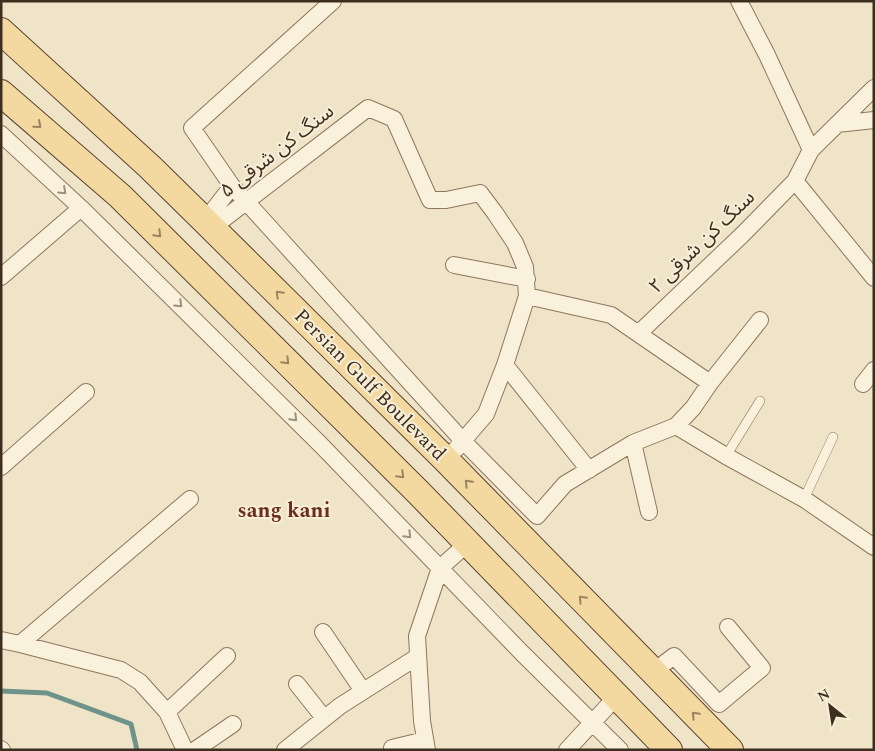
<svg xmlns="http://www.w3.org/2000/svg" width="875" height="751" font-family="Spectral,'Noto Sans Arabic',serif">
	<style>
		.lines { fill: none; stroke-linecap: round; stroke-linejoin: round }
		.stream { stroke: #6f938a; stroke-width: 5 }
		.service-casing { stroke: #8d765c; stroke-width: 10 }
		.minor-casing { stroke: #8d765c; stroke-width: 18 }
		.primary-casing { stroke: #5b4430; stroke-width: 28 }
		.service { stroke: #faf1dc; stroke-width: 9 }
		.minor { stroke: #faf1dc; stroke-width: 16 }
		.primary { stroke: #f3d9a0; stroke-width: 26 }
		.oneway { stroke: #988460 }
		.oneway2 { stroke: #9c907e }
		.labels { text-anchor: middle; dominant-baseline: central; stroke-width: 4; stroke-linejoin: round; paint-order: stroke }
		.street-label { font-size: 20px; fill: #3d2e20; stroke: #f7eed8 }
		.neighbourhood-label { font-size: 21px; font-weight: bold; fill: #6b2e1e; stroke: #f7eed8 }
	</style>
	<rect width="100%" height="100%" fill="#f0e4c8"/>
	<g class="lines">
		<path class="stream" d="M1,691L47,693L131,724L137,750"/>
		<g class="service-casing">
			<path id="service" d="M726,456L760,401
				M804,499L833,437"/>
		</g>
		<g class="minor-casing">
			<path id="minor" d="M739,1L767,55L811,150
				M837,124L874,120
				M1,134L81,208L321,445L522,653L620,750
				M795,181L874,278
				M232,186L463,441L537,516L565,484L633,443L676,426L693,408L710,383L760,320
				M205,221L232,186L192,128L333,1
				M212,228L368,108L394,119L430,200H446L480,193L495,213L515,243L525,267L527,296L505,365L486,414L456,449
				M454,265L527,279
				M1,277L81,208
				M527,296L611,315L710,383
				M639,333L742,235L795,181L811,150L874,88
				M505,365L589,470
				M863,384L874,370
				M676,426L726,456L804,499L874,547
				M633,443L649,512
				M1,467L86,392
				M323,632L363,691
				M1,640L20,644L190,499
				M20,644L121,670L140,682L167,712L185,750
				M653,672L674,656L719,704L762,668L728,627
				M297,684L324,718
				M167,712L227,656
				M392,748L425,740
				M1,749L2,750
				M195,750L233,724
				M285,750L340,706L417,657
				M427,750L422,721L417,636L440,568L468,543
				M567,750L617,696"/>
		</g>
		<g class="primary-casing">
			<path id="primary" d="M1,31L150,167L205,221L446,460L730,750
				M1,93L120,196L418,492L669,750"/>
		</g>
		<use href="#service" class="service"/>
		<use href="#minor" class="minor"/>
		<use href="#primary" class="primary"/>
	</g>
	<defs><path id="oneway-chevron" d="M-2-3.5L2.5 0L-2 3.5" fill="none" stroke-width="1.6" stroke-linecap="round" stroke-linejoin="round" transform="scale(1.25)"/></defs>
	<g class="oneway">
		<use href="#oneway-chevron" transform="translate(38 125) rotate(41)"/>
		<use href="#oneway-chevron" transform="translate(158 234) rotate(45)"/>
		<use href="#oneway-chevron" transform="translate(279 294) rotate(-135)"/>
		<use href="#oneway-chevron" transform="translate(286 361) rotate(45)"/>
		<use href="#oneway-chevron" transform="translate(401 475) rotate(45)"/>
		<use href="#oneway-chevron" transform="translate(468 483) rotate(-134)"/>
		<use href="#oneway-chevron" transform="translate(582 599) rotate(-134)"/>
		<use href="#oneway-chevron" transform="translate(695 715) rotate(-134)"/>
	</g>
	<g class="oneway2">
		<use href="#oneway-chevron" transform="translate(63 191) rotate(43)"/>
		<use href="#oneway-chevron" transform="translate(179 304) rotate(44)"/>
		<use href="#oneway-chevron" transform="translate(294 418) rotate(45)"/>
		<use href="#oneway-chevron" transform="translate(408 535) rotate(46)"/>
	</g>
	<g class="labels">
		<g class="street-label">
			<text transform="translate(277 151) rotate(-38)">سنگ کن شرقی ۵</text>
			<text transform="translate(702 242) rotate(-44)">سنگ کن شرقی ۲</text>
			<text transform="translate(370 385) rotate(45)">Persian Gulf Boulevard</text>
		</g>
		<g class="neighbourhood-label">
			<text x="284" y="511">sang kani</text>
		</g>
	</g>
	<rect width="875" height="751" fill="none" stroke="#3d2e20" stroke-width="5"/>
	<g transform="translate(830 706) rotate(330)" stroke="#f7eed8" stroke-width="4" paint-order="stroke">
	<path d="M0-4L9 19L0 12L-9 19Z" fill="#3d2e20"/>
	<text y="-8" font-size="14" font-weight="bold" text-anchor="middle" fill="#3d2e20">N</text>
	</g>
</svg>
